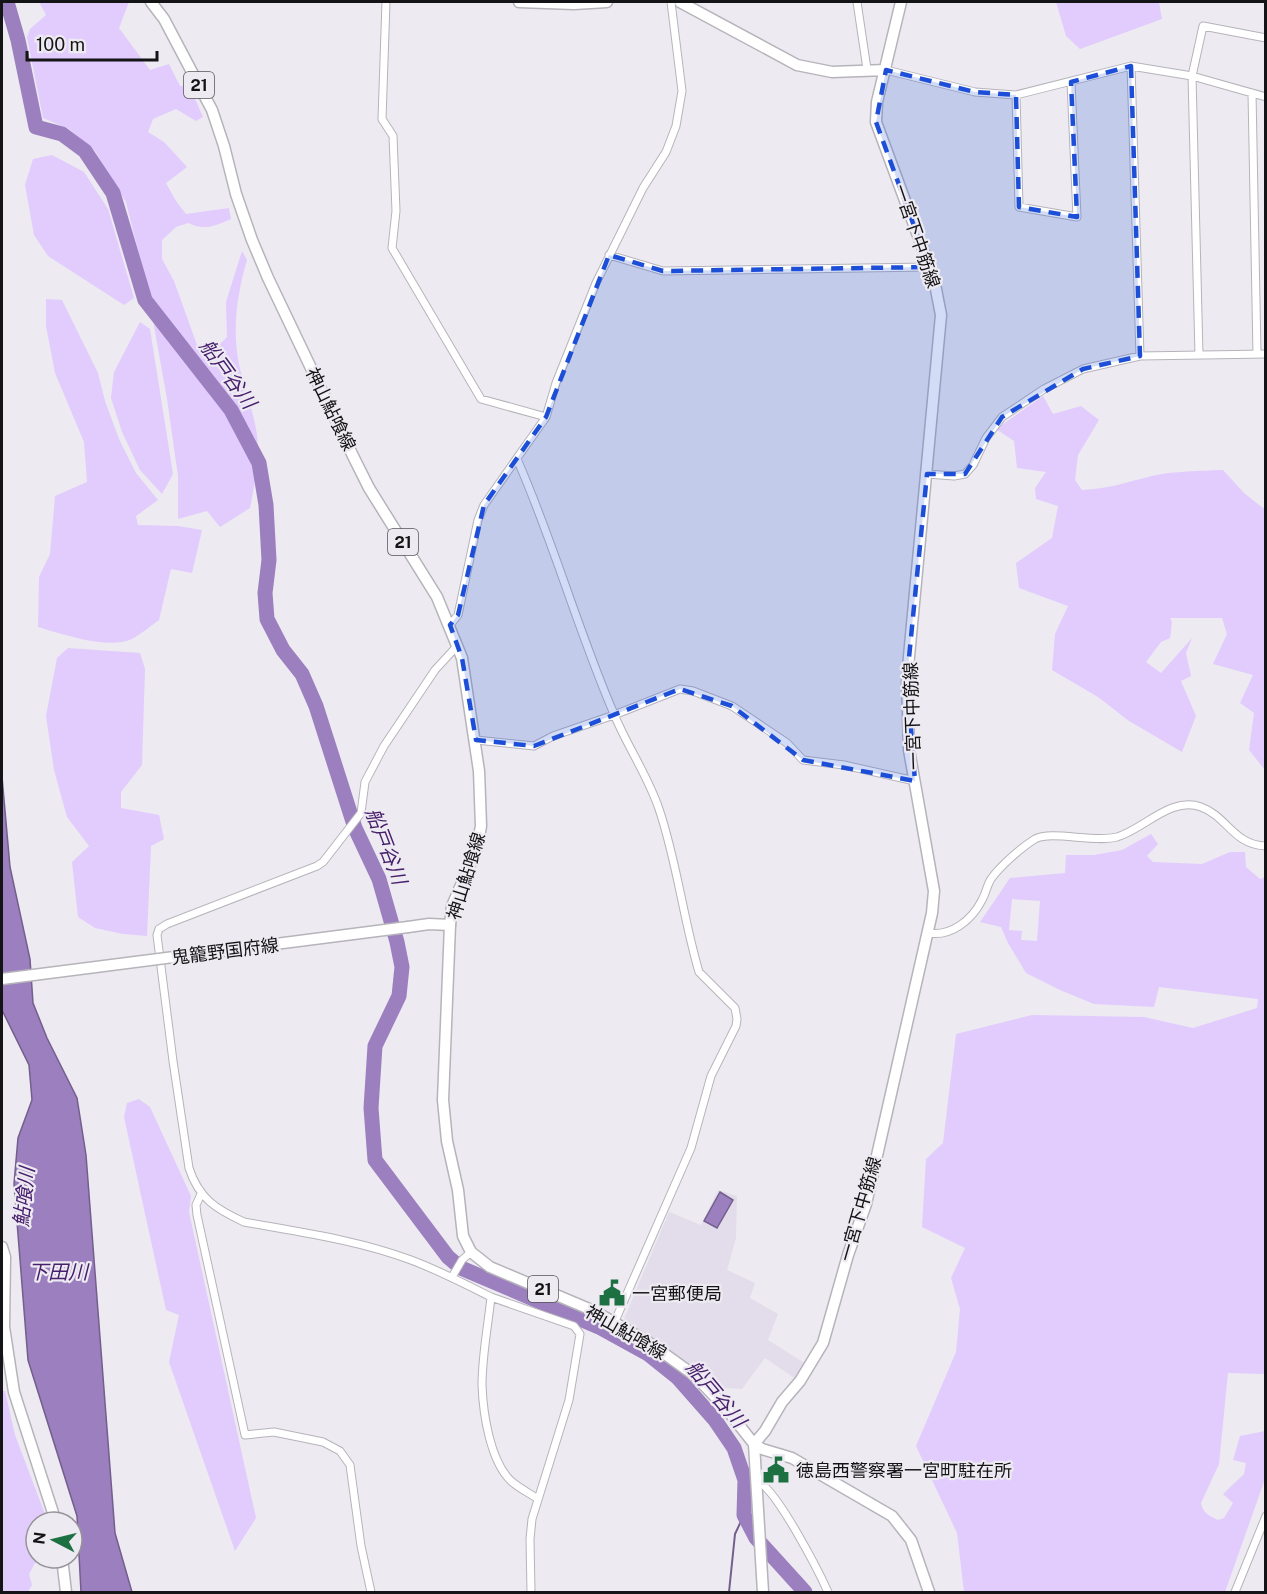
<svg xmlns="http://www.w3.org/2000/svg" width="1267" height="1594" font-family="'Public Sans','Noto Sans JP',sans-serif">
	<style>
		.built { fill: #e3ddeb }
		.green { fill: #e1ccfd; fill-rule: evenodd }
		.water { fill: #9c7fbf; stroke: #735f8c; stroke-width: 1.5 }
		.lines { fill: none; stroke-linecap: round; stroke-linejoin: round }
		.stream { stroke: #735f8c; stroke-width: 2 }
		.river { stroke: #9c7fbf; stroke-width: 15 }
		.street-casing { stroke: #b6b4ba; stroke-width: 9 }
		.secondary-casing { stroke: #b6b4ba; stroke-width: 13 }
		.primary-casing { stroke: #b6b4ba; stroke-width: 13 }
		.street { stroke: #fff; stroke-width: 7 }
		.secondary { stroke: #fff; stroke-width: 10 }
		.primary { stroke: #fff; stroke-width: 10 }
		.secondary-bridge-casing { stroke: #b6b4ba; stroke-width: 13; stroke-linecap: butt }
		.secondary-bridge { stroke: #fff; stroke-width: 10 }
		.marked { fill: #1d4ed8; fill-opacity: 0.2; stroke: #1d4ed8; stroke-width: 4.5; stroke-dasharray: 12 8; stroke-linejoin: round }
		.labels { text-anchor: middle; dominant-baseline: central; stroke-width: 4.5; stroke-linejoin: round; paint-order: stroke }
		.shield { fill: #edeaf1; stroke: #555457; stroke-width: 1.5 }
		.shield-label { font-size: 16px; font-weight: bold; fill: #141315 }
		.street-label { font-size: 18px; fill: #141315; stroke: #edeaf1 }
		.poi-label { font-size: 18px; fill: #141315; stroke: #edeaf1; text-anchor: start }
		.water-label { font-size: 20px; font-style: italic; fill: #48206d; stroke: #edeaf1 }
	</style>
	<rect width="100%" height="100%" fill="#edeaf1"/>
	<path class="built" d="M718,1190L737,1196L736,1238L727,1270L755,1283L750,1298L778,1314L768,1340L806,1364L796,1379L765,1358L742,1389L725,1388L624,1319L669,1212L701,1225Z"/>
	<path class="green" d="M39,2H129L119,28L150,70L169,64L180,86L189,85L203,117L196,121L176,109L153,119L148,132L164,142L187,167L166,183L176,201L186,214L229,208L231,219C214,226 205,231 188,223L176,227L162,240V259L174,281L197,345L215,349L227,337L226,302L242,251L247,260C237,293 232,331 239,364C244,388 254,412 257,435C260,455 254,489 250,508L220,527L207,511L178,519V476L167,399L147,287L126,202L95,151L69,129L43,118L27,37L30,29L46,15Z
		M1056,2H1159L1162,19L1080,49L1066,36Z
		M52,155L84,172L108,209L134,298L124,305L48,256L34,235L25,185L33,159Z
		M46,299L62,300L98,373L105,401L119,439L136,473L158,500L136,516L138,525L178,526L202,530L192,573L171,569L159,620C151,626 141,634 132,639C108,650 62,634 38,627L39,577L50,554L55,496L87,482L84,442L55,373L46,326Z
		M140,322L150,329L173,474L162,494L140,470L122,432L111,398L114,372Z
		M1043,396L1053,414L1081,406L1099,420L1078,455L1075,480L1082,490C1107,489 1128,482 1152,476C1175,471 1199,471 1223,470L1244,493L1263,508H1265V770L1249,750L1254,713L1240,703L1253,675L1213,664L1227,634L1222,618H1170L1172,622L1170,638L1161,642L1146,662L1161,673L1192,638L1186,653L1191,676L1181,681L1196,716L1182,752L1129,721L1098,697L1052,670L1055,634L1068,606L1019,588L1016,563L1052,538L1058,506L1036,499L1035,488L1046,472L1017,468L1014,441L996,429Z
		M68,648L140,653L145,669L142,765L121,792V808L159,815L164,839L151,846L147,936L123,934L95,928L78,917L72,862L89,846L67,817L54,770L46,716L57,658Z
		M1151,834L1158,844L1147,856L1153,862L1202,864L1230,852H1245L1246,867L1260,879L1265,877V1374L1228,1373L1219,1464L1201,1503C1203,1513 1209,1516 1218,1520L1224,1518L1233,1503L1223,1494L1244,1474L1246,1463L1233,1460L1240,1436L1265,1431V1479L1225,1592H964L957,1533L916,1446L956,1352L960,1309L951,1278L965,1248L922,1227L926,1159L943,1143L956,1034L1032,1015L1144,1017L1193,1028L1257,1008L1258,999L1159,987L1154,1007L1094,1004L1060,990L1026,973L1008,943L1001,927L980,922L1010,878L1065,873L1066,855H1094L1122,850ZM1012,899L1040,901L1037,941L1021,940L1022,931L1009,930Z
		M139,1099L150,1107L191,1196L189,1212L256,1518L235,1551L169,1362L179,1315L166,1310L124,1117L127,1103Z
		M2,1391H5L15,1435L48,1522H36V1558H46L35,1563L29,1574L32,1585L28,1592H2Z"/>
	<path class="water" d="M2,777L10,867L30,959L33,1003L47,1038L77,1098L86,1155L115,1533L132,1592H81L77,1516L28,1360L14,1184L18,1138L32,1100L29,1065L2,1010Z
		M720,1192L733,1200L717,1228L704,1221Z"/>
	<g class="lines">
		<path class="stream" d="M729,1592L735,1534L744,1515"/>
		<path class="river" d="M7,2L18,40L36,127L62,134L85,151L113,193L145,300L231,410L259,463L266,505L269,560L265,593L267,619L283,650L302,674L316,706L355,828L379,879L397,942L402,967L399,996L375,1046L371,1108L375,1160L448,1257L461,1268L599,1327L648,1354L678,1378L715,1420L734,1448L745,1480L744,1515L756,1538L805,1592"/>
		<g class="street-casing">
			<path id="street" d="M386,2L382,119L393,136L396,211L392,248L481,399L546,417
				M857,2L867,69
				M1131,66L1140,356
				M886,70L975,92L1016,95L1131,66L1192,76L1266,97
				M1252,93L1257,354
				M1016,95L1019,207L1077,217L1071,82
				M609,255L663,271L929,267
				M1199,355L1192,76L1203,26L1266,38
				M517,459C554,543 578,631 614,714C627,746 648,776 659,809C677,862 683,918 699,972L735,1008L737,1019L736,1026L711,1076L691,1148L615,1321
				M927,474L954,476L965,474L973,465L986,438L1002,417L1044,389L1083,369L1140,356L1266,354
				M450,625L458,615L478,520L484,505L546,417L556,383L596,283L643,188L666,152L676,126L682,91L671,2
				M458,645L435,670L384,746L365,782L361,813L323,862L317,866L167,924L159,929L157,935L173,1061L189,1168C199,1199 216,1209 244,1222C299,1232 358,1240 411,1260C438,1270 465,1284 491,1297C488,1326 482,1356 482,1385C483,1413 490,1461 511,1481C519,1488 529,1493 538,1499
				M476,740L534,746L553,736L614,715L680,689L693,691L732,706L787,743L803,760L844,765L915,781
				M928,933C951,937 972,920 982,900C986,893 987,885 991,879C1000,866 1022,847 1035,839C1051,830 1094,843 1117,837C1144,829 1171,796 1201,807C1227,816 1233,845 1266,846
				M201,1194L196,1205L197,1215L245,1435L274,1432L323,1442L340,1451L350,1465L361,1546L371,1592
				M452,1277L462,1260L471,1252
				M491,1297L574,1326L580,1334L569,1400L532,1519L530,1539L531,1592
				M758,1482C776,1488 819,1572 828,1592
				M1235,1592L1266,1516"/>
		</g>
		<g class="secondary-casing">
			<path id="secondary" d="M519,2L574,4L607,2
				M680,2L797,65L832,72L886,70
				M901,2L877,102L876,122L934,279L941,315L907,678L909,750L934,891L932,913L866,1204L848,1255L823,1343L800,1381L782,1402L765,1431L754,1444L762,1449L792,1458L892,1516L911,1540L929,1592
				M408,927L429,924L450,925
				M2,1247L5,1257L4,1327L14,1392L56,1522
				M62,1558L66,1592"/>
		</g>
		<g class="primary-casing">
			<path id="primary" d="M151,2L164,19L212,110L224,146L236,194L252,240L268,278L353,456L369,488L437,597L462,658L479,771L481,826L477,848L452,906L450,925L443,1100L447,1141L458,1190L463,1236L471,1252L490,1267L594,1311L648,1342L694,1375L724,1406L754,1444L763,1592"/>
		</g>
		<use href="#street" class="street"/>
		<use href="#secondary" class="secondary"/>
		<use href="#primary" class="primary"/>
		<g class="secondary-bridge-casing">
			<path id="secondary-bridge" d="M2,979L408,927"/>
		</g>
		<use href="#secondary-bridge" class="secondary-bridge"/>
	</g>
	<path class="marked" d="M1131,66L1140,356L1083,369L1002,417L965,474H927L907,678L915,781L803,760L732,706L680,689L534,746L476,740L462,658L450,625L458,615L484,505L546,417L609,255L663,271L929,267L876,122L886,70L975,92L1016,95L1019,207L1077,217L1071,82Z"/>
	<defs>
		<g id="civic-bare" transform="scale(2.07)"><path d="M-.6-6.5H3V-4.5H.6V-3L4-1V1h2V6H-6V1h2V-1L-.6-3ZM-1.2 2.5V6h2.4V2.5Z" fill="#1d7042" stroke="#edeaf1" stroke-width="2.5" paint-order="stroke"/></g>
	</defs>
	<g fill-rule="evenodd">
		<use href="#civic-bare" x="612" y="1293"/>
		<use href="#civic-bare" x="776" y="1470"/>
	</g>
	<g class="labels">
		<g class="shield">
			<rect x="184" y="72" width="30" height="26" rx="4.5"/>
			<rect x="388" y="529" width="30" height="26" rx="4.5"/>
			<rect x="528" y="1276" width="30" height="26" rx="4.5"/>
		</g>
		<g class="shield-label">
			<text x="199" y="85">21</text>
			<text x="403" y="542">21</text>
			<text x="543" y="1289">21</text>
		</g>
		<g class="street-label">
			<text transform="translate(917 236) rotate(71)">一宮下中筋線</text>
			<text transform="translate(331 409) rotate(64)">神山鮎喰線</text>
			<text transform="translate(912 716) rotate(-92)">一宮下中筋線</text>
			<text transform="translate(466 876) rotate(-73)">神山鮎喰線</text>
			<text transform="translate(225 951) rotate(-7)">鬼籠野国府線</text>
			<text transform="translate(860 1209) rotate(-74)">一宮下中筋線</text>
			<text transform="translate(626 1332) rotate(30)">神山鮎喰線</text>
		</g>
		<g class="poi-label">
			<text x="632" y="1293">一宮郵便局</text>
			<text x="796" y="1470">徳島西警察署一宮町駐在所</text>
		</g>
		<g class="water-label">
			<text transform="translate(228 374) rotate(54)">船戸谷川</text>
			<text transform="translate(386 846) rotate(69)">船戸谷川</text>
			<text transform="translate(24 1197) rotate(-84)">鮎喰川</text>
			<text x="58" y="1272">下田川</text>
			<text transform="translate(716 1394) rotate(50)">船戸谷川</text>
		</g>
	</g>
	<rect width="1267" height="1594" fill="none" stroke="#141315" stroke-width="6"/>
	<g transform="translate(54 1540) rotate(277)"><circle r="28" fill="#edeaf1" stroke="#969499" stroke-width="1.5"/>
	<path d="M0-4.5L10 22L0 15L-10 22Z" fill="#1d7042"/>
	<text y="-9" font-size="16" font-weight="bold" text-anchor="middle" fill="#141315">N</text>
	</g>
	<path d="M27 51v9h130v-9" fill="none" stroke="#141315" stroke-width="3"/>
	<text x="36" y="51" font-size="18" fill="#141315" stroke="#edeaf1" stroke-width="4.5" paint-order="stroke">100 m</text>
</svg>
